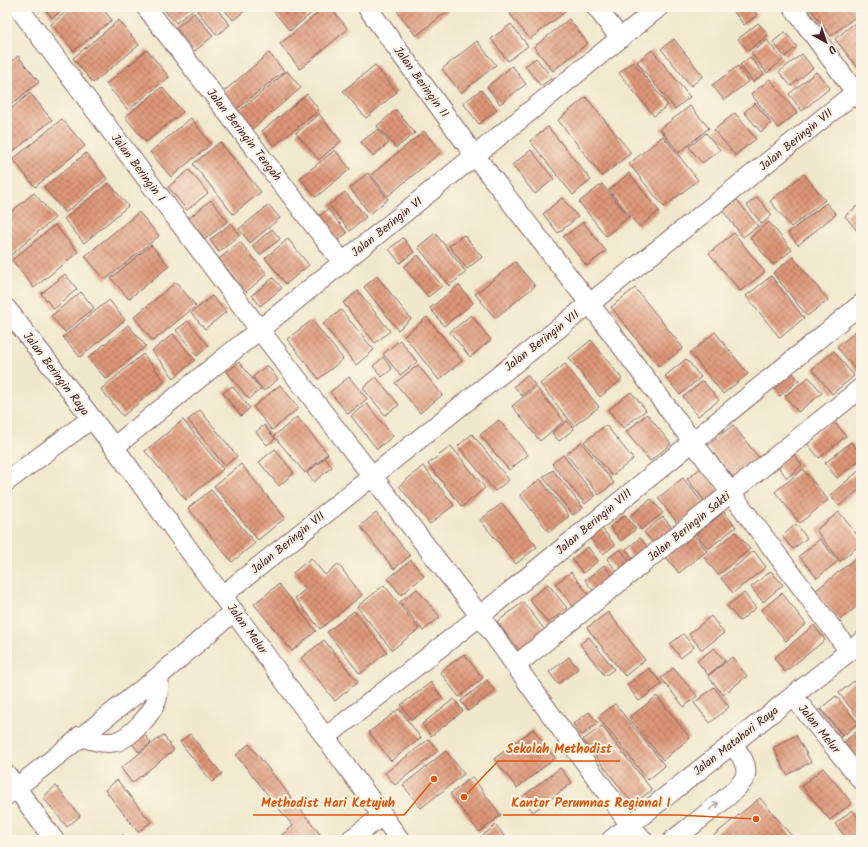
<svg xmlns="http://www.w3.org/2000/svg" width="868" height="847" font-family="Kalam,sans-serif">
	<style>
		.building { fill: url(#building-cross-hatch) }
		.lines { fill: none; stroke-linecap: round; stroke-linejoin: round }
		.minor-casing { stroke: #846563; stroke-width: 21 }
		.minor { stroke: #fff; stroke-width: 19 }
		.oneway { stroke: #ae9aa0 }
		.labels { text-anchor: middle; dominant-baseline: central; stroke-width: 4; stroke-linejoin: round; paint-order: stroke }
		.street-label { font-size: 12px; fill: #4a1f2b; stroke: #fcf5e5 }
		.leader { fill: none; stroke: #e0560e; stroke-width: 1.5 }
		.callout-dot { fill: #e0560e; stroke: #fcf5e5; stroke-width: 1.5 }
		.callout-label { font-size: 13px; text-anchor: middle; font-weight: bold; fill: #e0560e; stroke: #fcf5e5; stroke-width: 4; stroke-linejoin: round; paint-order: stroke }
	</style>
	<defs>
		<pattern id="building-cross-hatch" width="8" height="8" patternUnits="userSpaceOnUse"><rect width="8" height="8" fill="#dd9577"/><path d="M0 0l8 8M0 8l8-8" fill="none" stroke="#b57962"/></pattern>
	</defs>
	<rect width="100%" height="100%" fill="#fcf5e5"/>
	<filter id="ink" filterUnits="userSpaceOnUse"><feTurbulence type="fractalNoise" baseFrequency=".025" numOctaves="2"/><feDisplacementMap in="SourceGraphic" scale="8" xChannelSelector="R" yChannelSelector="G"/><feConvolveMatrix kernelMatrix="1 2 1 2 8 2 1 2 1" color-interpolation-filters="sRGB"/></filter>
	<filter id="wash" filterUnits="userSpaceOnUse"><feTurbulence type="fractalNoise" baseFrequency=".012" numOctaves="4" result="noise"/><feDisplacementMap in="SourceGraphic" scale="16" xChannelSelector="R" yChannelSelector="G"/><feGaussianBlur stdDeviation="0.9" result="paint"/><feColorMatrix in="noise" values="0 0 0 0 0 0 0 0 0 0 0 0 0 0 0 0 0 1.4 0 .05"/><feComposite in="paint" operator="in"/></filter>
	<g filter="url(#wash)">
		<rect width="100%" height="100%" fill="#f0e8cc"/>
		<g id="blocks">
			<path class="building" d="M43,7H66L52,18Z
				M72,7H101L112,20L74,51L51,24Z
				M170,7H196L176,23L165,11Z
				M203,7H215L230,25L217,35L197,11Z
				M222,7H247L248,8L233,20Z
				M270,7H319L290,31Z
				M325,7H330L348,29L300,69L280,44Z
				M402,7H453L416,36L397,11Z
				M519,7H561L565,12L530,39L510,14Z
				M739,7H751L757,15L744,25L734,12Z
				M815,7H861V12L831,36L811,10Z
				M194,13L213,36L195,51L176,28Z
				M569,19L588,43L553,71L534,47Z
				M119,20L139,45L93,83L73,58Z
				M857,21L861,26V66L858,68L835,39Z
				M758,23L768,35L748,51L738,39Z
				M511,24L528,46L508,61L491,39Z
				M785,32L797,47L785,57L773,42Z
				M674,39L703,76L691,86L661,49Z
				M767,40L783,60L767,73L751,53Z
				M477,41L496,65L461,93L442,69Z
				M147,50L169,77L128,110L106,84Z
				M652,50L690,97L675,109L637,62Z
				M269,53L284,71L236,110L222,93Z
				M802,54L813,68L791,86L779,72Z
				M18,56L39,82L7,108V65Z
				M750,57L764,74L753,82L740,65Z
				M536,58L552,78L541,86L525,66Z
				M633,62L668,105L654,116L619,73Z
				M375,65L397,92L366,118L343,91Z
				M512,66L526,84L500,104L487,87Z
				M738,66L749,81L724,100L712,85Z
				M287,71L301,88L252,129L238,112Z
				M816,72L830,88L802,111L789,94Z
				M770,79L797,113L778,128L751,94Z
				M162,87L183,112L146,142L125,117Z
				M481,90L497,110L479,124L463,103Z
				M30,93L52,120L10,154L7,150V112Z
				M307,94L319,110L274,146L262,131Z
				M586,97L631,153L602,176L558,120Z
				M755,103L771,123L761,132L744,112Z
				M690,106L709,128L679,153L660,129Z
				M396,110L415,133L396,148L377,126Z
				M735,113L756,139L735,155L714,130Z
				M319,114L341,141L319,160L296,133Z
				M191,118L211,144L171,177L150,152Z
				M62,119L85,146L35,187L13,159Z
				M548,127L591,180L573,195L530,141Z
				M378,129L389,143L373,156L361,142Z
				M424,131L441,152L388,196L371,175Z
				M706,133L720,150L702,163L689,147Z
				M663,136L698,180L664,207L629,164Z
				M220,142L261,192L233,214L193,164Z
				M335,150L350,169L316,197L300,178Z
				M531,150L554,179L535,194L512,165Z
				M86,153L107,179L65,213L44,187Z
				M189,170L208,193L187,210L168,187Z
				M368,173L388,199L370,214L350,188Z
				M629,173L659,211L639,227L609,190Z
				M804,174L825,200L791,227L770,201Z
				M109,183L128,206L84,243L64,219Z
				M602,184L629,217L606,236L579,202Z
				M345,192L366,217L350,231L329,205Z
				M34,193L55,218L10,256L7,253V215Z
				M757,197L772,215L762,224L747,205Z
				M562,198L578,217L558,233L543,214Z
				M211,200L228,221L205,239L188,219Z
				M737,200L758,226L743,237L723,211Z
				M826,203L836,214L798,245L788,233Z
				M861,203V236L845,216Z
				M269,205L280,218L250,243L239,229Z
				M328,209L347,233L333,244L314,221Z
				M139,212L159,236L105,280L85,256Z
				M583,222L606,251L587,266L563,237Z
				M769,222L792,250L773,265L750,238Z
				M231,223L240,235L219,252L210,240Z
				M55,225L78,252L34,288L12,260Z
				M272,229L280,239L260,255L252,246Z
				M435,233L466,272L449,286L418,247Z
				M734,233L765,272L740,291L709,253Z
				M464,235L482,257L467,269L449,246Z
				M403,238L414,252L400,263L389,249Z
				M288,239L309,265L286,284L265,258Z
				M240,242L267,274L246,292L219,259Z
				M151,245L169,266L129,299L111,278Z
				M418,255L442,286L428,297L404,267Z
				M793,257L828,300L807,316L773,273Z
				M515,262L535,286L495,318L475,294Z
				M65,274L77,289L54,309L41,294Z
				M377,276L411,319L398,330L364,287Z
				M771,276L804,318L780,338L746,296Z
				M273,278L282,288L260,306L252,295Z
				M176,282L196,306L153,341L134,317Z
				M459,285L473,303L444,326L430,308Z
				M635,288L683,348L659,367L611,307Z
				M358,291L390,331L375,343L343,303Z
				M81,292L94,308L65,332L51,316Z
				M212,296L226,312L205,329L191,313Z
				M109,300L125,320L80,357L63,337Z
				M341,310L374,350L356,365L323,324Z
				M471,315L491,340L470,357L450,332Z
				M427,317L462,361L439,380L404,336Z
				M312,320L343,359L319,379L287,339Z
				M188,321L209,346L197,356L176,330Z
				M128,325L146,346L106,379L88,358Z
				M861,327V369L857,372L837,347Z
				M715,332L748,374L723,394L690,353Z
				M173,334L195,360L174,378L152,351Z
				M400,340L417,362L400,375L383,354Z
				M591,340L622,379L600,397L569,358Z
				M834,351L854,376L832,394L812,369Z
				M143,354L165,381L123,416L101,389Z
				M383,357L392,369L382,377L373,366Z
				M686,359L701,377L680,395L665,376Z
				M239,362L261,389L249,399L227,372Z
				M565,364L599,407L574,426L540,384Z
				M267,365L278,379L264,391L253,377Z
				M418,365L442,395L420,413L395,383Z
				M791,371L799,380L780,396L772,386Z
				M527,375L535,385L522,396L514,386Z
				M349,377L367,399L348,414L330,392Z
				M376,377L399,405L385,415L363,388Z
				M809,377L822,393L798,412L785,396Z
				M703,381L719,400L698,416L683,397Z
				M280,385L299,408L272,430L253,407Z
				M232,386L250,408L241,416L223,393Z
				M536,387L564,421L540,441L512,406Z
				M631,392L646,410L623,428L608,410Z
				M367,404L393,436L377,449L351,416Z
				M200,410L237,456L225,466L188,420Z
				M647,414L671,444L650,461L626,432Z
				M297,417L328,454L305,473L274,436Z
				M183,420L223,469L186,500L145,451Z
				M499,420L528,455L509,470L480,435Z
				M833,420L846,436L819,458L806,442Z
				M567,421L574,429L559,441L552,433Z
				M264,425L275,439L267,445L256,432Z
				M606,425L633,459L612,476L584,442Z
				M733,425L760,459L735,479L707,446Z
				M472,434L509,480L495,491L458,446Z
				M581,442L614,483L599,495L566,454Z
				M851,442L861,455V459L837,478L825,463Z
				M451,446L485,488L462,507L428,464Z
				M275,449L294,473L279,486L259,462Z
				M791,451L802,465L787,478L776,464Z
				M563,455L595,496L585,504L552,464Z
				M325,458L332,467L314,482L307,473Z
				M241,464L285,518L258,540L214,486Z
				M423,466L454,505L430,524L399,486Z
				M701,468L720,492L706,503L687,479Z
				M803,469L828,500L800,523L775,492Z
				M861,469V488L839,506L830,495Z
				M553,470L583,508L573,515L543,477Z
				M683,478L703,504L678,524L658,498Z
				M540,479L569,516L549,532L520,495Z
				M211,490L255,543L232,562L188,508Z
				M651,499L663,513L641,530L630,516Z
				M502,503L537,547L516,564L480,520Z
				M724,512L736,527L708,549L696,534Z
				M839,512L861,540V544L840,561L816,530Z
				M376,513L410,556L394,569L360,526Z
				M625,515L636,529L621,541L610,527Z
				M663,517L673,529L654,544L644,532Z
				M796,524L807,538L793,549L782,536Z
				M601,527L615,545L603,554L589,537Z
				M736,532L750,549L718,575L704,557Z
				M694,535L707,551L679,573L666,557Z
				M640,538L650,550L635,562L626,549Z
				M820,539L838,561L817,578L799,556Z
				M588,547L598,561L583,573L572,559Z
				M620,549L631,563L618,573L607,559Z
				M754,551L766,567L733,593L721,578Z
				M861,554V603L839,621L815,591Z
				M311,558L325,575L338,564L362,595L320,629L295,598L306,589L293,573Z
				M411,560L424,576L401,595L388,579Z
				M604,565L613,577L594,592L585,580Z
				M771,571L783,585L763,602L751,587Z
				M571,572L589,595L574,607L555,584Z
				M279,584L316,631L292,651L254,604Z
				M548,584L567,608L548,623L529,599Z
				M384,585L419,629L392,650L357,607Z
				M417,589L440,617L423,631L400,602Z
				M744,593L756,608L740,621L727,606Z
				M782,593L806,624L786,641L761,610Z
				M523,602L545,630L520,651L497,622Z
				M354,611L387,652L360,674L327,632Z
				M608,612L645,660L625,676L587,628Z
				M711,616L724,633L702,650L689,634Z
				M814,625L825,640L785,672L774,658Z
				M683,634L694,647L681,658L670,644Z
				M589,637L614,669L605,676L580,644Z
				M324,640L358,682L335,701L301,658Z
				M714,648L725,661L708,675L697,661Z
				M464,654L483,678L459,697L440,672Z
				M569,657L578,669L558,684L549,672Z
				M732,657L747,676L723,695L708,676Z
				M649,668L662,684L639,701L627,685Z
				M673,668L697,696L684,707L661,678Z
				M487,680L495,691L468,711L461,701Z
				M854,681L861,690V721L839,693Z
				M431,682L442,697L412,720L401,705Z
				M714,687L729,707L710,723L694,703Z
				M657,696L690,738L663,760L629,718Z
				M836,696L858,723L843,736L821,708Z
				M454,699L463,711L431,736L422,724Z
				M615,704L665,766L648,780L598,717Z
				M399,709L421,738L391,761L369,732Z
				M820,709L842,736L834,742L813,715Z
				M589,712L598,723L582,735L573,724Z
				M602,726L652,790L633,804L583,740Z
				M139,728L151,743L139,752L127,738Z
				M861,728V775L838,747Z
				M533,729L555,758L517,788L494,759Z
				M190,734L222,774L212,782L180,742Z
				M163,735L174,750L132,783L121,768Z
				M796,735L811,762L787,775L773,748Z
				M429,739L438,751L395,785L385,773Z
				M249,744L320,834L313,840H275L293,826L236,755Z
				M446,751L464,774L421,808L403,785Z
				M560,768L572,783L533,812L522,797Z
				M823,768L852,803L830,820L802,786Z
				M472,777L501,815L479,832L450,794Z
				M117,780L151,822L138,832L105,790Z
				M56,786L80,816L67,827L43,797Z
				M760,798L795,840H708Z
				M852,810L861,821V840H848L835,824Z
				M496,825L507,840H477Z
				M123,835L127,840H116Z"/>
		</g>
	</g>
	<g filter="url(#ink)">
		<use href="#blocks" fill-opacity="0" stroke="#846563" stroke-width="1"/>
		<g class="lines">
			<g class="minor-casing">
				<path id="minor" d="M18,7L259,329L480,616L630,825L643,840
					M146,7L343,263
					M367,7L475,156L590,304L849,651
					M596,7L620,38
					M793,7L861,100
					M7,309L114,447L400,840
					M114,447L659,7
					M7,481L91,419
					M223,595L861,88
					M516,665L861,388
					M793,696L861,780
					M80,736C90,740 103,744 114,742C130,739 156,711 158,694C159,688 159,682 159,676
					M326,737L480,616L861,304
					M7,775L54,840
					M7,795L159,676L234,611
					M350,840L383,815
					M611,840L861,642
					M673,840C687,829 740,790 745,777C749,764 739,753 732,744"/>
			</g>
			<use href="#minor" class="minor"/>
		</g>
		<defs><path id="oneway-shaft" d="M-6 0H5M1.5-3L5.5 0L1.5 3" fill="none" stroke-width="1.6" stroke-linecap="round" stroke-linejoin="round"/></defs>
		<use class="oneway" href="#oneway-shaft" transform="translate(714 806) rotate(-40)"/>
	</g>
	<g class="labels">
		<g class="street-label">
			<text transform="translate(421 82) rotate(54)">Jalan Beringin II</text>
			<text transform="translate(244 135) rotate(52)">Jalan Beringin Tengah</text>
			<text transform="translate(796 140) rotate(-39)">Jalan Beringin VII</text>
			<text transform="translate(138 168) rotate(53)">Jalan Beringin I</text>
			<text transform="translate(387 227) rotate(-39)">Jalan Beringin VI</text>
			<text transform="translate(542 341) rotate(-38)">Jalan Beringin VII</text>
			<text transform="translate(56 374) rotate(53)">Jalan Beringin Raya</text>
			<text transform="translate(594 522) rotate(-40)">Jalan Beringin VIII</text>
			<text transform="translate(689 527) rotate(-39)">Jalan Beringin Sakti</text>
			<text transform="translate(288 543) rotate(-39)">Jalan Beringin VII</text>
			<text transform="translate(247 629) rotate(54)">Jalan Melur</text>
			<text transform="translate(819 729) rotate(51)">Jalan Melur</text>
			<text transform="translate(736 741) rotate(-38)">Jalan Matahari Raya</text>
		</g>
	</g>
	<path class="leader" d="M464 797L498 761H620M434 779L404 815H253M756 819L678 815H503"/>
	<g class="callout-dot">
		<circle cx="464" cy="797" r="4"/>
		<circle cx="434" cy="779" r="4"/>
		<circle cx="756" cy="819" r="4"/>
	</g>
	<g class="callout-label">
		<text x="559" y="753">Sekolah Methodist</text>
		<text x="328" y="807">Methodist Hari Ketujuh</text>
		<text x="591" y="807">Kantor Perumnas Regional I</text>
	</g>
	<rect width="868" height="847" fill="none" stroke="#fcf5e5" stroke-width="24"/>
	<g transform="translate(826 42) rotate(140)" stroke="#fcf5e5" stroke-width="3" paint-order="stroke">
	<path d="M0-3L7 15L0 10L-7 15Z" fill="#4a1f2b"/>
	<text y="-6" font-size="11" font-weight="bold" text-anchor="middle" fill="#4a1f2b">U</text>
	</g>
</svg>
